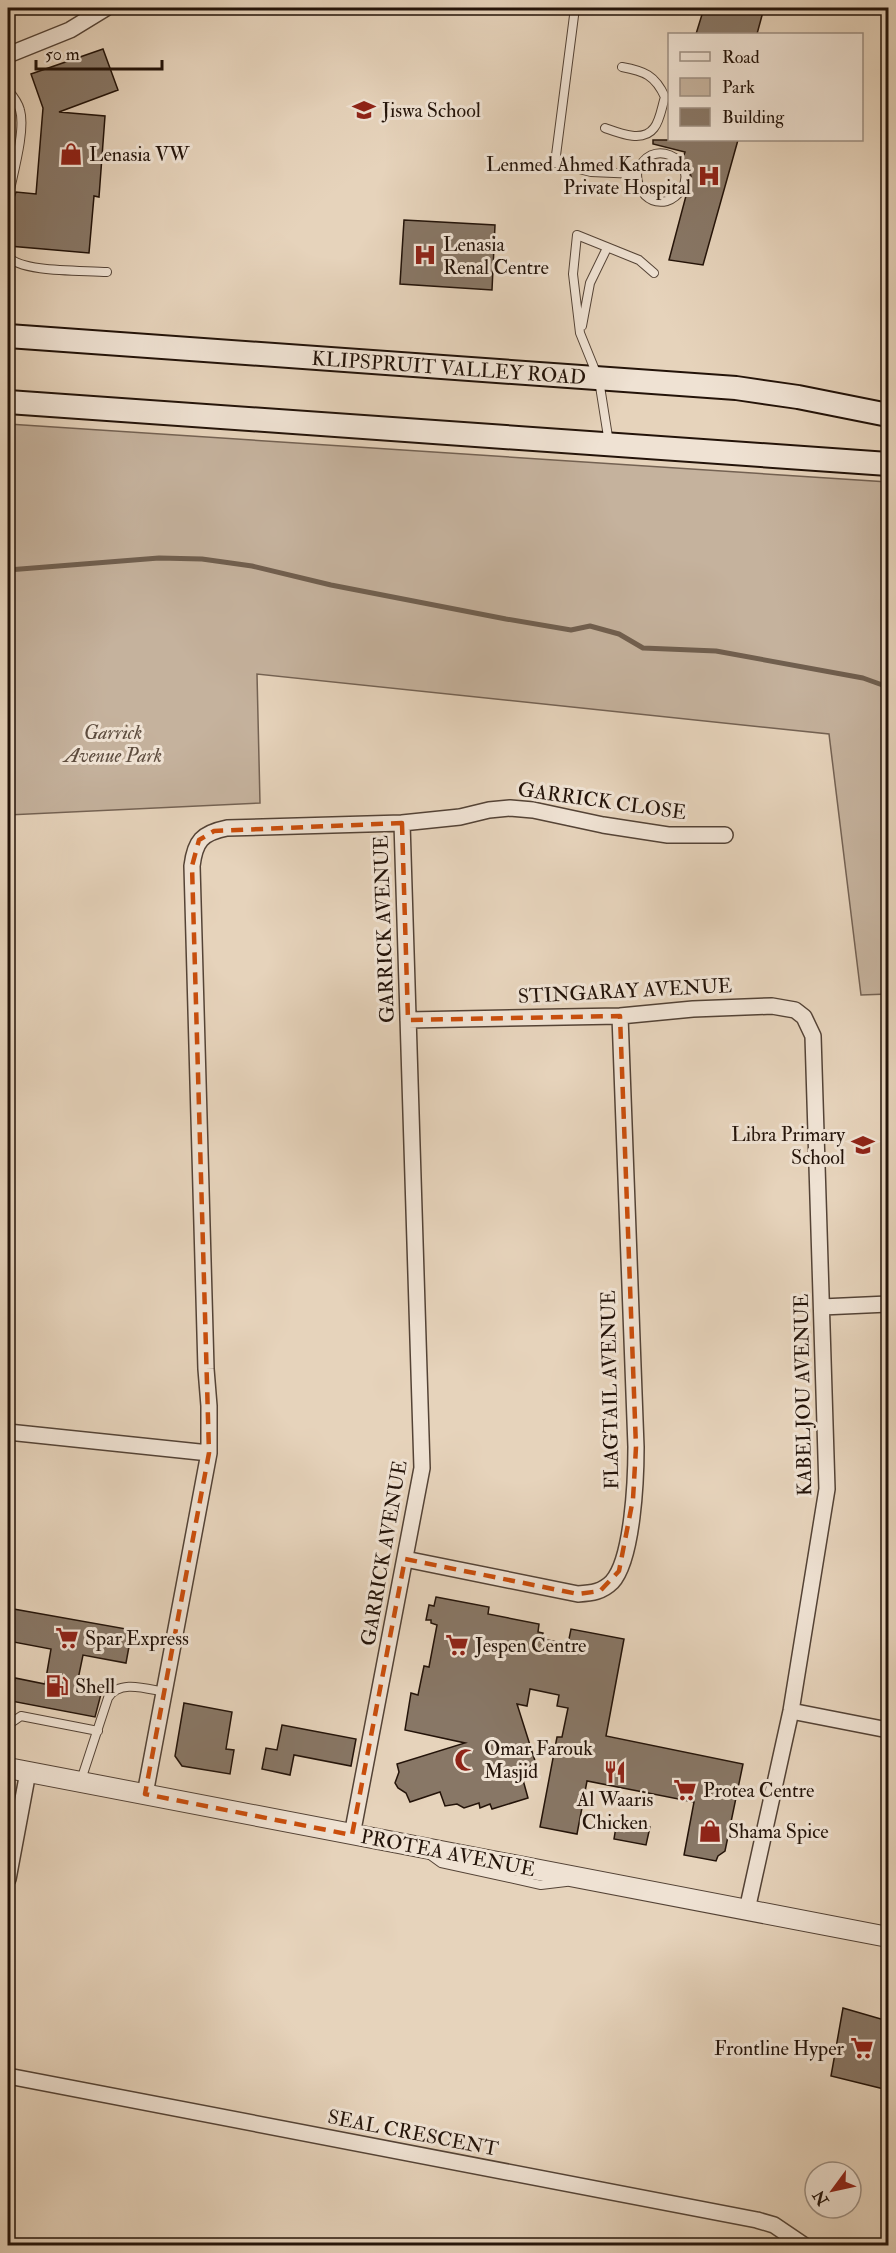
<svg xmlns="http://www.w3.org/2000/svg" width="896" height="2253" font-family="'IM FELL Double Pica',serif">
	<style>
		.green { fill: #c5b29d; stroke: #746253; stroke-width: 1.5 }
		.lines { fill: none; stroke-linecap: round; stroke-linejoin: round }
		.stream { stroke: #705f4f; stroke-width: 5 }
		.building { fill: #876; stroke: #231309; stroke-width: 1.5 }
		.service-casing { stroke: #544336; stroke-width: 10 }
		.minor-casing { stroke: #544336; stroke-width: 18 }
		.tertiary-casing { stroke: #544336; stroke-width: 22 }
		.secondary-casing { stroke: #231309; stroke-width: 26 }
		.service { stroke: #efe2d3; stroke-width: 8 }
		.minor { stroke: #efe2d3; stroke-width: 15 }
		.tertiary { stroke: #efe2d3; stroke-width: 20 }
		.secondary { stroke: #efe2d3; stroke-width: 22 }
		.marked { fill: none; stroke: #ca4e0c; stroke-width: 4.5; stroke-dasharray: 12 8; stroke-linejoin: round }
		.labels { text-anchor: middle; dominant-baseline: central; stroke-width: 6; stroke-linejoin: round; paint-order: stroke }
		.poi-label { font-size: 20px; fill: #231309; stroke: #efe2d3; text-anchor: start }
		.street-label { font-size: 20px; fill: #231309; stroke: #efe2d3 }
		.park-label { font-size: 20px; font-style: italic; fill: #5c4b3d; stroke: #efe2d3 }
	</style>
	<rect width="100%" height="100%" fill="#e6d3bb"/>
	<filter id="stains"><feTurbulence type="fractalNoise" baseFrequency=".00333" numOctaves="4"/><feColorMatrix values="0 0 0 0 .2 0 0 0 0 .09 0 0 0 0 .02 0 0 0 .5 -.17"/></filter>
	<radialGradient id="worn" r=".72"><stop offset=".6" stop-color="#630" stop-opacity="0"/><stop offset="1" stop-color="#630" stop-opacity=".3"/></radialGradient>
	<path class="green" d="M8,424L888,482V994L861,995L829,734L257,674L260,803L8,815Z"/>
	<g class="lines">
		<path class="stream" d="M8,570L159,558L202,559L252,566L331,585L506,619L571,630L590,626L619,634L643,648L716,651L863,678L888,687"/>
	</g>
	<path class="building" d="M704,8H764L757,34H696Z
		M103,49L118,90L59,112L105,116L99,197L94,196L89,253L9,246L12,203L16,192L36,194L43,108L31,74Z
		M653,140H738L703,265L669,260L691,177L689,167L683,158L685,152L653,144Z
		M404,220L495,225L492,290L400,284Z
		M436,1597L489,1607L488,1614L539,1624L538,1632L543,1633L542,1639L568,1644L571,1629L624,1639L606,1736L743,1764L725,1851L718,1856L716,1861L684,1855L694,1802L587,1781L577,1834L540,1827L557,1737H562L568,1708L557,1706L559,1695L530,1689L527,1706L517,1704L536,1764L520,1769L528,1798L492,1809L490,1804L480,1808L479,1803L464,1808L457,1804L445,1806L440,1792L410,1802L406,1793L398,1788L395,1783L399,1772L397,1764L465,1743L405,1730L411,1693L418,1695L424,1666L429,1667L437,1625L431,1623V1620H426L429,1605L434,1606Z
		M8,1608L132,1630L126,1663L83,1655L76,1689L101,1694L95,1717L11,1701L15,1678L45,1684L51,1649L8,1641Z
		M184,1703L232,1712L226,1749L234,1750L230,1774L182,1766L175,1756Z
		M282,1725L356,1739L351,1766L294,1755L290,1775L262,1769L266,1748L277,1750Z
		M617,1821L650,1827L646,1845L614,1839Z
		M843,2008L888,2021V2090L831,2076Z"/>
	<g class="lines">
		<g class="service-casing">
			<path id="service" d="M575,8L555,163L591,172L637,174C648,134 699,159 682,189C678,195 673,199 667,201C649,205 637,191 637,174
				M8,90C13,96 18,102 20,110C26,131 12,177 8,199
				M605,128C619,133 643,143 654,128C660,121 662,106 665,97C655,75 644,71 622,67
				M8,256C20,273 85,270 107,272
				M582,326L590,283L607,248
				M609,443L599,380L580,333L573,274L577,235L639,260L654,273
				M8,1725L21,1716L98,1731
				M81,1780L108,1698C119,1679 147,1689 165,1692
				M430,1855L441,1863L541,1885L566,1882"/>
		</g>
		<g class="minor-casing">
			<path id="minor" d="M8,55L70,30L106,8
				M402,823L460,817L489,810L510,808L533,810L603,825L668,835H725
				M408,1020L620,1016L693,1009L772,1006L795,1010L804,1017L813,1036L827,1489L791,1711L747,1910
				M822,1307L888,1304
				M8,1432L209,1453
				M405,1559L578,1594C592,1593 602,1592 612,1582C633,1559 636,1478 636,1447L620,1016
				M791,1711L888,1730
				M145,1794L209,1453V1406L206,1369L192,866C195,841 202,833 227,828L402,823L422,1468L352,1835
				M8,1879L28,1772
				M8,2076L757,2220L774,2225L805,2246"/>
		</g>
		<g class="tertiary-casing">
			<path id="tertiary" d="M8,1768L888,1937"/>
		</g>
		<g class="secondary-casing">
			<g id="secondary">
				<path id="s1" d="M8,336L736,388L798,397L888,415"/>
				<path d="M8,402L888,464"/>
			</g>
		</g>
		<use href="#service" class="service"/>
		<use href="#minor" class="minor"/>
		<use href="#tertiary" class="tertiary"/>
		<use href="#secondary" class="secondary"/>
	</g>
	<path class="marked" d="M402,823L408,1020L620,1016L636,1447L633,1499L619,1571L600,1591L578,1594L405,1559L352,1835L145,1794L209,1453L192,866L199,840L214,831Z"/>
	<defs>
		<g id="school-bare" transform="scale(1.8)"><path d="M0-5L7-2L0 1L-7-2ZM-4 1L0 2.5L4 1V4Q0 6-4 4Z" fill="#8f2418" stroke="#efe2d3" stroke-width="2.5" paint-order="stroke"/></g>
		<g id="shop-bare" transform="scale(1.8)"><path d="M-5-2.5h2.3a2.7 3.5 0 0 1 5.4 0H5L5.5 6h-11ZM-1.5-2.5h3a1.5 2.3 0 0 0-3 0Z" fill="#8f2418" stroke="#efe2d3" stroke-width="2.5" paint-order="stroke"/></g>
		<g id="hospital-bare" transform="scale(1.8)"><path d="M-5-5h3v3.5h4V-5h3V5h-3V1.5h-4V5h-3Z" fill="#8f2418" stroke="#efe2d3" stroke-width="2.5" paint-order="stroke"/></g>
		<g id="supermarket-bare" transform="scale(1.8)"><path d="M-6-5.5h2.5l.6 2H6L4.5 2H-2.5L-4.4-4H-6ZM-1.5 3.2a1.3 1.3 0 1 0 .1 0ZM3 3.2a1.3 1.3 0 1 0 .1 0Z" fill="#8f2418" stroke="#efe2d3" stroke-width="2.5" paint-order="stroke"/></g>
		<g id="fuel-bare" transform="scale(1.8)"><path d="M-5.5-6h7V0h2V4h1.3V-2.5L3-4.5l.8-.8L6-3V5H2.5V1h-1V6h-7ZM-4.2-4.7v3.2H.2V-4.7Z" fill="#8f2418" stroke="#efe2d3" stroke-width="2.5" paint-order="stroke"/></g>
		<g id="mosque-bare" transform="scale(1.8)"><path d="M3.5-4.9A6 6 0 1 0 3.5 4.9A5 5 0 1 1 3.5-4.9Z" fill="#8f2418" stroke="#efe2d3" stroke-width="2.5" paint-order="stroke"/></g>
		<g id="restaurant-bare" transform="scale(1.8)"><path d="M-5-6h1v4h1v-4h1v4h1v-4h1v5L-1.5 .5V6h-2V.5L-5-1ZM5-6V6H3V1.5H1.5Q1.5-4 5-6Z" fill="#8f2418" stroke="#efe2d3" stroke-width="2.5" paint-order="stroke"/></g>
	</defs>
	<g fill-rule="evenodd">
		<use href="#school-bare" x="364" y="110"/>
		<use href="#shop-bare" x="71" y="154"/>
		<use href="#hospital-bare" x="709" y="176"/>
		<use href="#hospital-bare" x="425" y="255"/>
		<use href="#school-bare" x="863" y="1145"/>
		<use href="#supermarket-bare" x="67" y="1638"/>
		<use href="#supermarket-bare" x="457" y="1645"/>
		<use href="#fuel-bare" x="57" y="1686"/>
		<use href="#mosque-bare" x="466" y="1760"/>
		<use href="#restaurant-bare" x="615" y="1772"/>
		<use href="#supermarket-bare" x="685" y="1790"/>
		<use href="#shop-bare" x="710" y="1831"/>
		<use href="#supermarket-bare" x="862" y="2048"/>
	</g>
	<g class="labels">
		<g class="poi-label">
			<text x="382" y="110">Jiswa School</text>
			<text x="89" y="154">Lenasia VW</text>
			<text x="691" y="164" text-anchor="end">Lenmed Ahmed Kathrada<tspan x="691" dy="23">Private Hospital</tspan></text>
			<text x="443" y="244">Lenasia<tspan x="443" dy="23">Renal Centre</tspan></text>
			<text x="845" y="1134" text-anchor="end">Libra Primary<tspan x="845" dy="23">School</tspan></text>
			<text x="85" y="1638">Spar Express</text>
			<text x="475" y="1645">Jespen Centre</text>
			<text x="75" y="1686">Shell</text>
			<text x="484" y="1748">Omar Farouk<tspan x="484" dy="23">Masjid</tspan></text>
			<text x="703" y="1790">Protea Centre</text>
			<text x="615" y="1799" text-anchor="middle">Al Waaris<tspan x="615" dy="23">Chicken</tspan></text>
			<text x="728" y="1831">Shama Spice</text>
			<text x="844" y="2048" text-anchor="end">Frontline Hyper</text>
		</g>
		<g class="street-label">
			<text stroke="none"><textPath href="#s1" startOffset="442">KLIPSPRUIT VALLEY ROAD</textPath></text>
			<text transform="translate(602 801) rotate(8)">GARRICK CLOSE</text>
			<text transform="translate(384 929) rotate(-92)">GARRICK AVENUE</text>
			<text transform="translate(625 991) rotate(-3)">STINGARAY AVENUE</text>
			<text transform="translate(610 1390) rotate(-91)">FLAGTAIL AVENUE</text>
			<text transform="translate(803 1395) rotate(-91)">KABELJOU AVENUE</text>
			<text transform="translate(384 1553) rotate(-80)">GARRICK AVENUE</text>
			<text transform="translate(448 1853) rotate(11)">PROTEA AVENUE</text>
			<text transform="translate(413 2133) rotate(11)">SEAL CRESCENT</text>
		</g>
		<g class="park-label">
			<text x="113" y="732">Garrick<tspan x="113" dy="23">Avenue Park</tspan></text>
		</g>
	</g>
	<rect width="896" height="2253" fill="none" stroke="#e6d3bb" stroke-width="30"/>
	<rect x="9" y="9" width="878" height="2235" fill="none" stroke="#231309" stroke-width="3"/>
	<rect x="15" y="15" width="866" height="2223" fill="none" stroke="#231309" stroke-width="1.5"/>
	<rect x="668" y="33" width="195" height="108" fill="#efe2d3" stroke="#9d8f82" stroke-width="1.5"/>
	<rect x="680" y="52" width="30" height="9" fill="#efe2d3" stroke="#9d8f82" stroke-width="1.5"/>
	<text x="722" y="63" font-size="18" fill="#231309">Road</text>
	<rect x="680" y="78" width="30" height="18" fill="#c5b29d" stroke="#9d8f82" stroke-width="1.5"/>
	<text x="722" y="93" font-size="18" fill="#231309">Park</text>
	<rect x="680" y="108" width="30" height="18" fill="#887766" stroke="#9d8f82" stroke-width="1.5"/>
	<text x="722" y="123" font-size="18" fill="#231309">Building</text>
	<g transform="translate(833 2190) rotate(237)"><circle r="28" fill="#efe2d3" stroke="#9d8f82" stroke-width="1.5"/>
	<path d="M0-4.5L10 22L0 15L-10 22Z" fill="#8f2418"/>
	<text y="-9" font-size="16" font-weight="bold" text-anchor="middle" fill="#231309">N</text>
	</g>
	<path d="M36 60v9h126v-9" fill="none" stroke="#231309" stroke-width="3"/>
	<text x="45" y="60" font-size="18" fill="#231309" stroke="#efe2d3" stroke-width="4.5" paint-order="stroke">50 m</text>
	<rect width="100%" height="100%" filter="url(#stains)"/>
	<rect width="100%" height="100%" fill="url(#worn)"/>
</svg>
